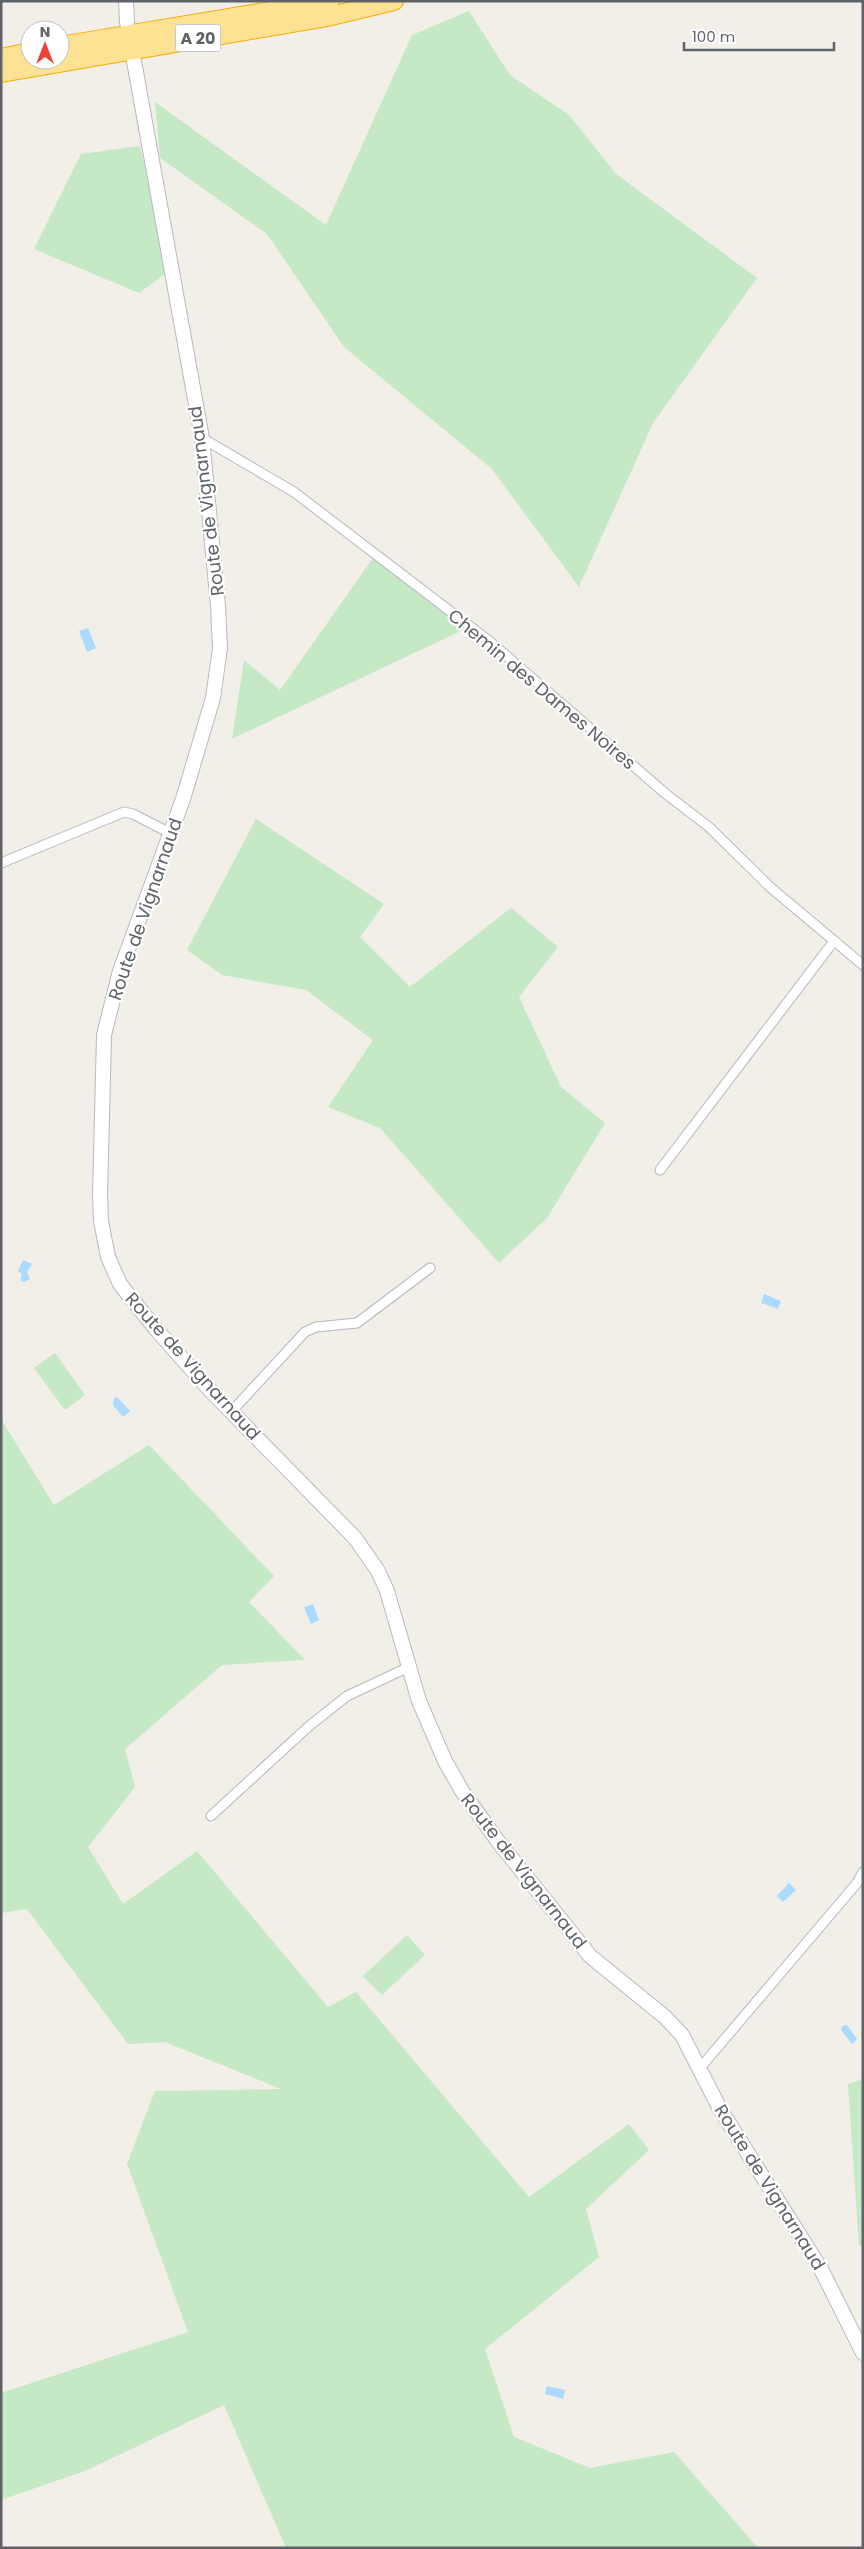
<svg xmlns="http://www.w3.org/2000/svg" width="864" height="2549" font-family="Poppins,sans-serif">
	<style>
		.green { fill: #c5e8c5 }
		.water { fill: #aadaff }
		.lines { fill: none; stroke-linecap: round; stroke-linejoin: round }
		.street-casing { stroke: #b5b8bc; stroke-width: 11 }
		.secondary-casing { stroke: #b6babf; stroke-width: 16 }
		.highway-casing { stroke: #f9ab00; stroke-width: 20 }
		.street { stroke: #fff; stroke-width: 9 }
		.secondary { stroke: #fff; stroke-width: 14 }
		.highway { stroke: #fde293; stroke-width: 18 }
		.labels { text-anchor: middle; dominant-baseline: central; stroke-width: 4.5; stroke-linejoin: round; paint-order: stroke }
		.shield { fill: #fff; stroke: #8f9295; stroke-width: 1 }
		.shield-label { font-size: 16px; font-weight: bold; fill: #5f6368 }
		.street-label { font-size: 18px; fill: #5f6368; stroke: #fff }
	</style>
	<rect width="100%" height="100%" fill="#f1efe8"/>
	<path class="green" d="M469,11L510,75L569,115L616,174L757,278L653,423L579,587L492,469L344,347L267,234L160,158L155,102L326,225L412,35Z
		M140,146L165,253V274L139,293L34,249L81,154Z
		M373,558L465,629L232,739L244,660L280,690Z
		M256,819L384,904L360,937L410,987L511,908L558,947L519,997L561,1087L605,1123L547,1218L499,1263L380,1128L328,1107L373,1040L306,990L222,975L187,950Z
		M55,1353L85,1395L65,1410L34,1368Z
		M1,1419L54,1505L149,1445L274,1576L249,1602L305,1660L222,1665L125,1749L135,1787L88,1847L123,1904L197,1851L328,2007L356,1992L529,2197L629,2124L649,2150L586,2209L599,2257L485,2349L514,2437L590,2468L674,2452L758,2548H286L224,2405L87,2470L1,2500V2393L188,2332L127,2164L155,2091L281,2089L165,2042L128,2044L27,1909L1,1913Z
		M407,1935L425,1955L382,1995L363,1976Z
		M863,2079V2245L859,2246L848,2084Z"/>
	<path class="water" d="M88,628L96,648L87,652L79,631Z
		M23,1260L32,1264L27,1272L30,1279L24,1282L20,1280L22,1274L18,1271Z
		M764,1294L781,1301L778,1309L761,1303Z
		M117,1397L130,1411L123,1417L113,1405L114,1398Z
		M313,1604L319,1620L311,1624L304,1607Z
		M789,1883L796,1890L783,1902L777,1896Z
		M847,2025L857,2039L852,2044L841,2030L842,2026Z
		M547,2386L565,2390L563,2399L545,2394Z"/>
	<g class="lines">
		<g class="street-casing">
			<path id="street" d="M202,438L294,492L488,640L666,794L709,827L770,887L863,965
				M1,863L124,812L133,814L170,833
				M660,1170L834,941
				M231,1412L305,1332L316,1327L357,1323L430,1268
				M211,1816L308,1727L347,1696L409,1667
				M700,2068L857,1883L863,1872"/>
		</g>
		<g class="secondary-casing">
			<path id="secondary" d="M126,1L127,23
				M134,61L202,438L218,606L220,648L213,698L183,799L120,971L104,1035L100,1195L101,1221L108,1257L120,1284L155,1328L209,1389L355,1538L378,1571L387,1591L419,1701L445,1761L462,1791L497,1840L590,1956L665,2017L682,2035L720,2109L821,2269L863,2353"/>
		</g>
		<g class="highway-casing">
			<path id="highway" d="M60,46L330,1
				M1,58L30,52
				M1,73L327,17L394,1"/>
		</g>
		<use href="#street" class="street"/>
		<use href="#secondary" class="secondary"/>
		<use href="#highway" class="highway"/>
	</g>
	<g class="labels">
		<rect class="shield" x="175.5" y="24.5" width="45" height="27" rx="4"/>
		<g class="shield-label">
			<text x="198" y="38">A 20</text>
		</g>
		<g class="street-label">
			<text transform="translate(206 501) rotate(-97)">Route de Vignarnaud</text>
			<text transform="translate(542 689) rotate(40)">Chemin des Dames Noires</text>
			<text transform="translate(145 909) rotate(-71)">Route de Vignarnaud</text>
			<text transform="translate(193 1366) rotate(48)">Route de Vignarnaud</text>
			<text transform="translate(524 1871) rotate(52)">Route de Vignarnaud</text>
			<text transform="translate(770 2187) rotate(58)">Route de Vignarnaud</text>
		</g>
	</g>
	<rect width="864" height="2549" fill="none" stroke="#5f6368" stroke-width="5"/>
	<g transform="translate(45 45)"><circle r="24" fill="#ffffff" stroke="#bfc1c3"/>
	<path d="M0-4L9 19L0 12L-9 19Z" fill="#ea4335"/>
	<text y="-8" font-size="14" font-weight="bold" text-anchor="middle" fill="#5f6368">N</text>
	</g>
	<path d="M684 42v8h150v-8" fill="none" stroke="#5f6368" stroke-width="2.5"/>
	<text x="692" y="42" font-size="15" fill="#5f6368" stroke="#ffffff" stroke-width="4" paint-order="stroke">100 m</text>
</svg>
